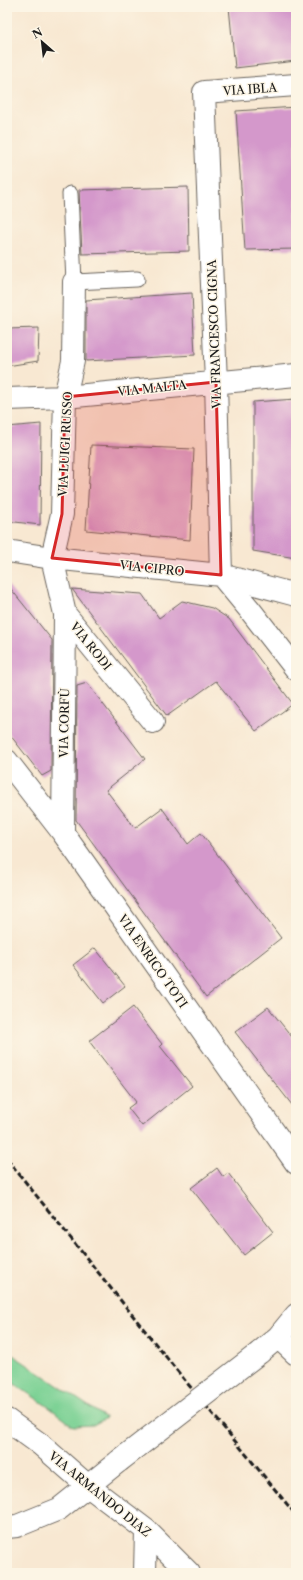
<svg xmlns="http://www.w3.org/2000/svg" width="303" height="1580" font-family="'Libre Caslon Text',serif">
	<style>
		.green { fill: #7cd194; stroke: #4c7658 }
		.building { fill: #d498cb }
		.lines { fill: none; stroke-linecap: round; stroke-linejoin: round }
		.service-casing { stroke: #69635c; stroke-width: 17 }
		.minor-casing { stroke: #69635c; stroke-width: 24 }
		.service { stroke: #fff; stroke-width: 15 }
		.minor { stroke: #fff; stroke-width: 22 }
		.rail { stroke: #1c1c1c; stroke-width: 3; stroke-dasharray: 6 3; stroke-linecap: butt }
		.minor-bridge-casing { stroke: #69635c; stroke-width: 24; stroke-linecap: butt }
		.minor-bridge { stroke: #fff; stroke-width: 22 }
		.marked { fill: #d62828; fill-opacity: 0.2; stroke: #d62828; stroke-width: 3; stroke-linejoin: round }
		.labels { text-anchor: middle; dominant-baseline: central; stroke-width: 3; stroke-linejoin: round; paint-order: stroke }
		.street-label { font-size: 12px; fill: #1c1c1c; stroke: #fcf5e5 }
	</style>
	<rect width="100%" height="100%" fill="#fcf5e5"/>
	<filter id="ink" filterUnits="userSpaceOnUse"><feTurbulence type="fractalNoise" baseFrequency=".025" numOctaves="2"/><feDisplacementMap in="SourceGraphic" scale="8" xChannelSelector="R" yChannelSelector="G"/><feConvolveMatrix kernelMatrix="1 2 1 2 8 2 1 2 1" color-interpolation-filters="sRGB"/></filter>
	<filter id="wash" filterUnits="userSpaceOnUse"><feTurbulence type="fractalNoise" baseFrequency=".012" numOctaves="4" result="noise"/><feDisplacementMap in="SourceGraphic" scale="16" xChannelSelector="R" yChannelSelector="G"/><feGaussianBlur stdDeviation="0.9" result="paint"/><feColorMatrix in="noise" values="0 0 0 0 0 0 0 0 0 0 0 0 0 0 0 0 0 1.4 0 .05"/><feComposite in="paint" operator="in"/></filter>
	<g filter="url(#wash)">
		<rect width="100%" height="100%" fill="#f8e8d2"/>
		<path class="green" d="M7,1351L106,1418L93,1425L73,1426L50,1408L7,1379Z"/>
		<g id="blocks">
			<path class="building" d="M229,7H296V61L235,68Z
				M296,107V249L245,250L236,111Z
				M188,187L189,251L82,254L79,190Z
				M192,293L195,355L86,361V300Z
				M39,328L38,361L7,366V329Z
				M296,399V558L253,551V402Z
				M41,424L40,525L7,521V427Z
				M91,445L194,449L190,540L86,530Z
				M7,584L52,640L51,771L42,776L7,731Z
				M72,589L142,594L159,618L182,601L212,608L229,619L293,704L256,731L216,681L167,716Z
				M87,683L145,759L106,790L135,828L162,808L188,844L201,833L281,938L206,997L76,820L77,686Z
				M95,948L125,986L103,1003L73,965Z
				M133,1007L162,1044L160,1046L192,1086L142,1126L128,1108L136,1102L89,1041Z
				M268,1007L296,1042V1110L235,1032Z
				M217,1168L223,1177L228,1173L273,1232L244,1255L191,1188Z"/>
		</g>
	</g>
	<g filter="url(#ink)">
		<use href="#blocks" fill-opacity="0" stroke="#69635c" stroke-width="1"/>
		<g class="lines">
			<g class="service-casing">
				<path id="service" d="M70,194L74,282L137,279"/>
			</g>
			<g class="minor-casing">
				<path id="minor" d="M296,85L204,92L216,382L221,575L250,610L296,669
					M74,282L73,361L65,397L62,514L52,558L65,614L153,722
					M7,399L65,397L296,375
					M7,551L52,558L221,575L296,595
					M7,761L63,833L296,1163
					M63,833L65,614
					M278,1337L296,1354
					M259,1353L278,1337L296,1315
					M7,1420L40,1444L88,1486L146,1530L189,1573
					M7,1527L17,1526L59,1509L119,1461
					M145,1573L146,1530"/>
			</g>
			<use href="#service" class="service"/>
			<use href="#minor" class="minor"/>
			<path class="rail" d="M7,1159L183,1378L296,1515"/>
			<g class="minor-bridge-casing">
				<path id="minor-bridge" d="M119,1461L259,1353"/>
			</g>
			<use href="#minor-bridge" class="minor-bridge"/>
		</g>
	</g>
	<path class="marked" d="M216,382L221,575L52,558L62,514L65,397Z"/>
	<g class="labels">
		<g class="street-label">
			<text transform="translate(250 89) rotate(-4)">VIA IBLA</text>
			<text transform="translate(214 334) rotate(-92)">VIA FRANCESCO CIGNA</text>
			<text transform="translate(152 388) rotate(-6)">VIA MALTA</text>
			<text transform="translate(65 444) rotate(-87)">VIA LUIGI RUSSO</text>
			<text transform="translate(152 568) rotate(6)">VIA CIPRO</text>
			<text transform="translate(91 646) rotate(51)">VIA RODI</text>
			<text transform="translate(64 723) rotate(-89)">VIA CORFÙ</text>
			<text transform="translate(153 961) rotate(55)">VIA ENRICO TOTI</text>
			<text transform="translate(100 1494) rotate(39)">VIA ARMANDO DIAZ</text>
		</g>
	</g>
	<rect width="303" height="1580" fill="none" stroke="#fcf5e5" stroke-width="24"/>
	<g transform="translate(42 42) rotate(332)" stroke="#fcf5e5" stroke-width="3" paint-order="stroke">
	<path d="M0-3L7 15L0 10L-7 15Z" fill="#1c1c1c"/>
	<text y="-6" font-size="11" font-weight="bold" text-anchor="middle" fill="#1c1c1c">N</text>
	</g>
</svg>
